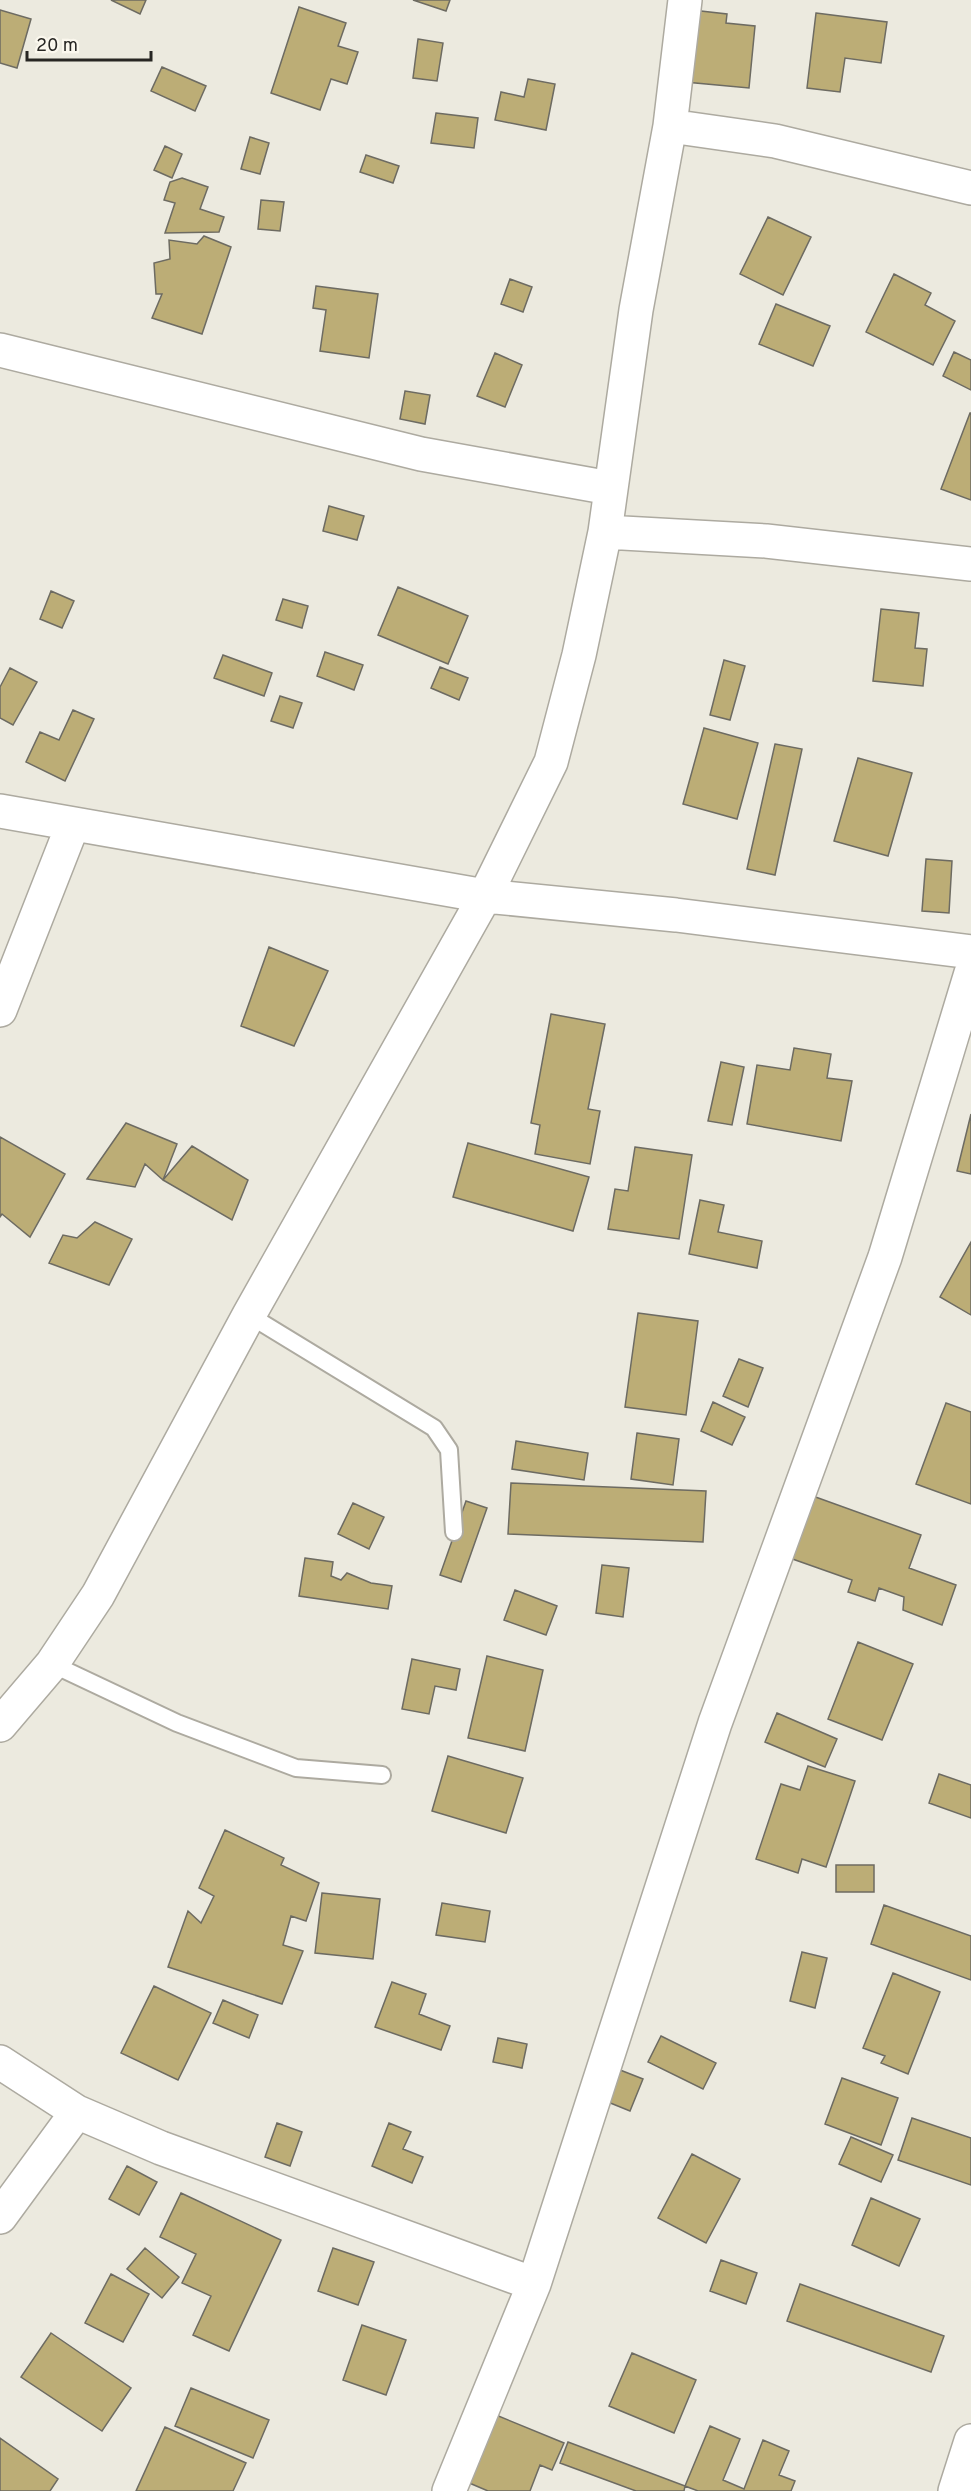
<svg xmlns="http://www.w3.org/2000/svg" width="971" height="2491" font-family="Overpass,sans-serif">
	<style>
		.building { fill: #bcad76; stroke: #6d6b62; stroke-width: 1.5 }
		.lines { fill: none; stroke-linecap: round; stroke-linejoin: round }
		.lane-casing { stroke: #adaaa0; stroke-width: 20 }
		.street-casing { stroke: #adaaa0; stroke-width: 36 }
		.lane { stroke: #fff; stroke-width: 16 }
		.street { stroke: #fff; stroke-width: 33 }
	</style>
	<rect width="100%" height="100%" fill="#eceadf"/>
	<path class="building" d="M111,0H146L140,14Z
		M413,0H450L446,11Z
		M299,7L346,23L338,46L358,52L347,84L331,79L320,110L271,93Z
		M0,10L31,19L17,68L0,63Z
		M692,10L727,14L726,23L755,26L749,88L685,82Z
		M816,13L887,22L881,63L845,58L840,92L807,88Z
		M418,39L443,43L437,81L413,78Z
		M162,67L206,86L195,111L151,91Z
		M528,79L555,84L546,130L495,120L501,92L524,97Z
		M436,113L478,118L474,148L431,143Z
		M250,137L269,143L260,174L241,169Z
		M165,146L182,154L172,178L154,170Z
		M366,155L399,166L393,183L360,172Z
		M182,178L208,187L200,209L224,217L219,232L165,233L175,203L164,200L170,182Z
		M261,200L284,202L280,231L258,229Z
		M768,217L811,237L783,295L740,274Z
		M204,236L231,247L202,334L152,318L162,294H156L154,263L170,259L169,240L197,244Z
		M894,274L931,293L925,305L955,321L933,365L866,332Z
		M510,279L532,287L523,312L501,304Z
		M316,286L378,294L369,358L320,351L326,310L313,308Z
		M776,304L830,326L813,366L759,344Z
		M954,352L971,360V390L943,376Z
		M495,353L522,365L505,407L477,396Z
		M405,391L430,395L425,424L400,419Z
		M970,413H971V500L941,489Z
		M329,506L364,516L357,540L323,531Z
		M398,587L468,616L448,664L378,635Z
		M51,591L74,601L62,628L40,619Z
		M283,599L308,606L302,628L276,620Z
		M881,609L919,613L915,648L927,649L923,686L873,681Z
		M325,652L363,665L354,690L317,676Z
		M223,655L272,673L264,696L214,678Z
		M724,660L745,666L730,720L710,715Z
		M440,667L468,678L459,700L431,688Z
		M10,668L37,682L13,725L0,718V687Z
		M280,696L302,703L293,728L271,721Z
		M73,710L94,719L65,781L26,762L40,732L59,740Z
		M704,728L758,743L737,819L683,804Z
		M775,744L802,749L775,875L747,869Z
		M858,758L912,773L888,856L834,841Z
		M926,859L952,861L949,913L922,911Z
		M269,947L328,971L294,1046L241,1026Z
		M551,1014L605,1024L588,1109L600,1111L590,1164L535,1154L540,1125L531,1123Z
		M794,1048L831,1054L827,1078L852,1081L841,1141L747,1124L757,1065L790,1070Z
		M721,1062L744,1067L732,1125L708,1121Z
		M971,1114V1174L957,1171Z
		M126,1123L177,1144L163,1180L145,1164L135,1187L87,1179Z
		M0,1137L65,1174L30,1237L2,1214L0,1217Z
		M468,1143L589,1177L573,1231L453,1197Z
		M192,1146L248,1180L232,1220L163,1180Z
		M635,1147L692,1155L679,1239L608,1229L615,1189L628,1191Z
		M700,1200L724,1205L718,1232L762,1241L757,1268L689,1254Z
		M95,1222L132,1239L109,1285L49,1263L63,1235L77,1238Z
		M971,1242V1315L940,1297Z
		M638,1313L698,1321L686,1415L625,1407Z
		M739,1359L763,1368L748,1407L723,1396Z
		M713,1402L745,1417L732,1445L701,1431Z
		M946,1403L971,1412V1504L916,1484Z
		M637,1433L679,1439L673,1485L631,1479Z
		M516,1441L588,1453L584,1480L512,1469Z
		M511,1483L706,1491L703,1542L508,1534Z
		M810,1495L921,1535L909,1568L956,1585L942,1625L903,1610L904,1597L879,1588L875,1601L848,1592L852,1580L784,1556Z
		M466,1501L487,1508L461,1582L440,1575Z
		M353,1503L384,1517L369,1549L338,1534Z
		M305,1558L333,1562L331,1576L341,1580L347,1573L371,1583L392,1586L388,1609L299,1596Z
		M602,1565L629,1568L623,1617L596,1613Z
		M515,1590L557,1606L546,1635L504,1620Z
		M858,1642L913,1664L882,1740L828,1719Z
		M487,1656L543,1670L525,1751L468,1738Z
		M412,1659L460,1669L456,1690L435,1686L429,1714L402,1709Z
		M777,1713L837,1739L825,1767L765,1742Z
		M448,1756L523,1778L506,1833L432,1811Z
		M808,1766L855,1781L826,1867L802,1859L798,1873L756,1859L781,1784L800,1790Z
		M939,1774L971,1785V1818L929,1803Z
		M225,1830L284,1858L281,1865L319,1883L306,1921L291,1916L283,1945L303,1951L282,2004L168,1967L188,1911L201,1923L214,1896L199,1888Z
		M836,1865H874V1892H836Z
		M322,1893L380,1899L373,1959L315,1953Z
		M442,1903L490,1911L485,1942L436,1935Z
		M884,1905L971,1936V1980L871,1944Z
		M802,1952L827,1958L815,2008L790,2001Z
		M893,1973L940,1992L908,2074L881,2063L885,2056L863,2048Z
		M392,1982L426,1994L419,2014L450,2026L441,2050L375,2027Z
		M154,1986L211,2013L178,2080L121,2053Z
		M223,2000L258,2015L249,2038L213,2023Z
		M661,2036L716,2063L703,2089L648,2062Z
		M498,2038L527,2044L522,2068L493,2062Z
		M615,2068L643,2079L630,2111L603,2100Z
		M842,2078L898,2098L881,2145L825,2124Z
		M912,2118L971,2138V2185L898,2160Z
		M277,2123L302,2132L290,2166L265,2157Z
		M389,2123L411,2132L403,2149L423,2157L412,2183L372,2166Z
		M851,2137L893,2155L881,2182L839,2164Z
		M692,2154L740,2179L706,2243L658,2218Z
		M127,2166L157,2182L139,2215L109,2199Z
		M181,2193L281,2240L229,2351L193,2335L211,2296L182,2283L196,2254L160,2237Z
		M871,2198L920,2219L899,2266L852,2245Z
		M145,2248L179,2277L162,2298L127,2269Z
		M333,2248L374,2262L358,2305L318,2291Z
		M721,2260L757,2273L746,2304L710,2291Z
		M111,2274L149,2294L123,2342L85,2323Z
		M800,2284L944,2336L931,2372L787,2321Z
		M362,2325L406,2340L386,2395L343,2380Z
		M51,2333L131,2388L102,2431L21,2377Z
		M632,2353L696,2380L674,2433L609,2406Z
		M191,2388L269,2420L253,2458L175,2426Z
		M496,2415L564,2443L552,2470L540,2465L530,2491H488L467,2482Z
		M710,2426L740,2439L723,2480L744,2489L763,2440L789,2451L779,2475L795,2481L791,2491H698L685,2486Z
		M165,2427L246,2463L233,2491H136Z
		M0,2438L58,2479L50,2491H0Z
		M568,2442L685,2486L684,2491H636L560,2463Z"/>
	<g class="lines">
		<g class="lane-casing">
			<path id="lane" d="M249,1315L434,1428L449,1450L454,1532
				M52,1664L177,1723L296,1768L382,1775"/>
		</g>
		<g class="street-casing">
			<path id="street" d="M670,126L775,141L971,188
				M0,350L421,454L610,488
				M605,532L766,541L971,564
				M0,811L485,896L676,915L971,952
				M0,1010L73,824
				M0,1725L52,1664L98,1595L249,1315L485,896L551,762L579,655L605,532L636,310L670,126L685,0
				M0,2062L77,2112L161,2148L534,2284
				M0,2217L77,2112
				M449,2491L534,2284L715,1723L885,1257L971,973
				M955,2491L971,2441"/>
		</g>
		<use href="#lane" class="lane"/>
		<use href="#street" class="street"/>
	</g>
	<path d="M27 51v9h124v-9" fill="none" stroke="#272623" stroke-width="3"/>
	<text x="36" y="51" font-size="18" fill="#272623" stroke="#faf7ed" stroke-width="4.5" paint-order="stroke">20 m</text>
</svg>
